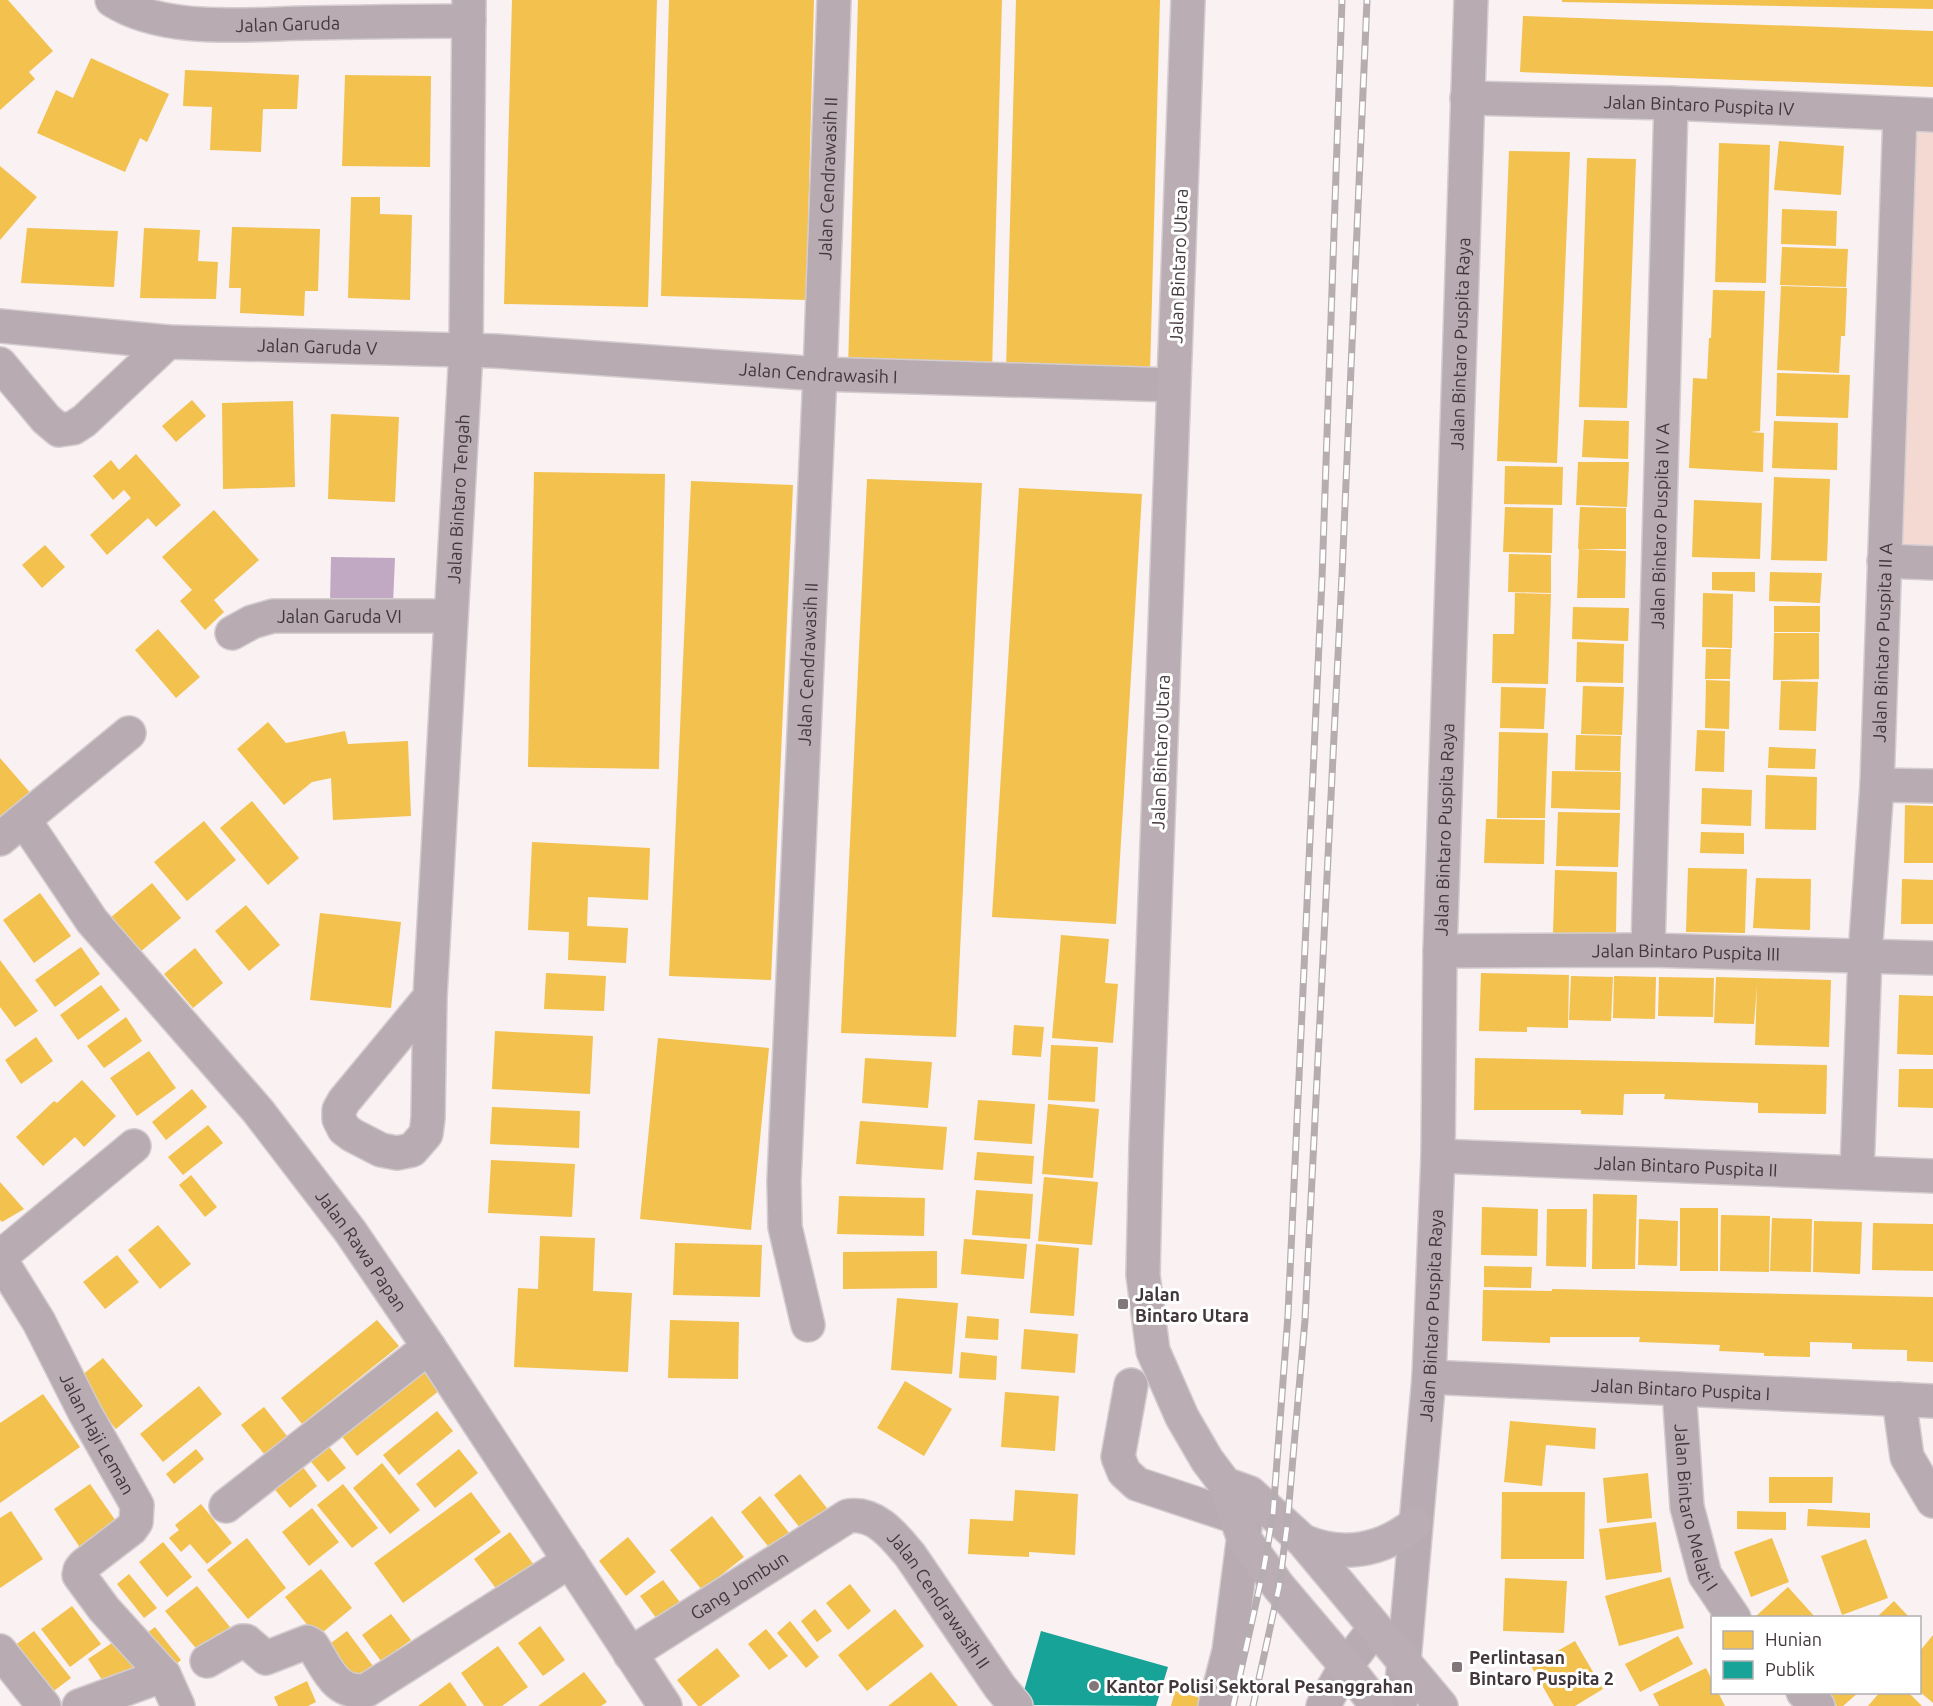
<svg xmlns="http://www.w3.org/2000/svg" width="1933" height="1706" font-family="Ubuntu,sans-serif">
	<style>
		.green { fill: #f3d9d1 }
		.water { fill: #c1a9c3 }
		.homes { fill: #f2c14e }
		.public { fill: #17a398 }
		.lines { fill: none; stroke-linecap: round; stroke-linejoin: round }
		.minor-casing { stroke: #d4cdcf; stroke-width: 36 }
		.major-casing { stroke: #d4cdcf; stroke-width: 36 }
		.minor { stroke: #b8abb2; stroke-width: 33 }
		.major { stroke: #baadb4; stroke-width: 33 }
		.rail-casing { stroke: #b6adb1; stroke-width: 7 }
		.rail { stroke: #fff; stroke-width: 4.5; stroke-dasharray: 14; stroke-linecap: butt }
		.poi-dot { fill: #82787b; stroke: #fff; stroke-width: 2 }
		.labels { text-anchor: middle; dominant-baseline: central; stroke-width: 6; stroke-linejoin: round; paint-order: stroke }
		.street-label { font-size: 18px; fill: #42373a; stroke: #fff }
		.poi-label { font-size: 18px; font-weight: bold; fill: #42373a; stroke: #fff; text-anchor: start }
	</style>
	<rect width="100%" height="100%" fill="#faf1f3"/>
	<path class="green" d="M1900,114L1933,115V563L1884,561Z"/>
	<path class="water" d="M331,557L395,558L393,604L330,602Z"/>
	<path class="homes" d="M0,0H8L53,51L29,72L35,79L0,110Z
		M512,0H657L648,307L504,304Z
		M669,0H814L806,300L661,296Z
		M858,0H1002L992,372L848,370Z
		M1016,0H1160L1150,374L1006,371Z
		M1562,0H1933V9L1562,2Z
		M1523,16L1933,31V87L1520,72Z
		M91,58L169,94L147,142L140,138L125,172L37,133L56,90L73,98Z
		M185,70L299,75L297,109H263L261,152L210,150L212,107L183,106Z
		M345,75L431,76L430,167L342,166Z
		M1779,141L1844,146L1841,195L1774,190Z
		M1719,143L1770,145L1766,283L1715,282Z
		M1509,151L1570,152L1557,463L1497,461Z
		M1587,158L1636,159L1627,408L1579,407Z
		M0,166L37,197L0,240Z
		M351,197H380V214L412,215L410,300L348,298Z
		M1782,209L1837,211L1836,246L1781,244Z
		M232,227L320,229L318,291H305L304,316L240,313L241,288H229Z
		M27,228L118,231L114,287L21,283Z
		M144,228L200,230L198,261L218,262L216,299L140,298Z
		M1782,247L1848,249L1846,287L1780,285Z
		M1781,286L1847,288L1845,336H1841L1839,373L1777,370Z
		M1713,290L1765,291L1760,431L1751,432L1764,433L1763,472L1689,468L1693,378L1707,379L1709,338H1711Z
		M1777,373L1850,375L1848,418L1776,416Z
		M192,400L206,416L176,442L162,426Z
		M293,401L295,487L223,489L222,403Z
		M331,414L399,417L395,502L328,499Z
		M1584,420L1629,421L1628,459L1582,457Z
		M1774,421L1838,423L1837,470L1772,468Z
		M136,454L181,505L156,527L148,518L107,555L90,535L131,498L124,490L113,500L93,476L111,460L119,470Z
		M1578,462H1629L1627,507L1576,505Z
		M1505,466L1563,467L1562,505L1504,504Z
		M534,472L665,474L659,769L528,767Z
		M1774,477L1830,479L1827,561L1771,560Z
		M867,479L982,483L956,1037L841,1033Z
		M691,481L793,485L771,980L669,976Z
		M1019,488L1142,494L1116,924L992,917Z
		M1694,500L1762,503L1760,559L1692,557Z
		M1505,507L1553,508L1552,553L1503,552Z
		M1580,507L1626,508V549H1578Z
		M214,510L259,560L214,600L224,612L205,630L180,601L192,590L162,557Z
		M45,545L65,567L42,588L22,565Z
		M1579,549L1626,551L1625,598H1577Z
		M1509,554L1551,555V593L1508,592Z
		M1712,572H1755V592L1712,590Z
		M1770,572L1822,573L1820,603L1769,601Z
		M1515,593L1551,594L1548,684L1492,683L1493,634H1514Z
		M1703,593L1733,594L1732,648L1702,647Z
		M1774,606H1820V632H1774Z
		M1573,607L1629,608L1628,641L1572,639Z
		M158,629L200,677L176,698L135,650Z
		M1774,633H1819V679L1773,680Z
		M1577,642L1624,644L1623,683L1576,682Z
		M1706,649H1731L1730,679H1705Z
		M1706,680L1730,681L1729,729L1705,728Z
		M1781,681L1818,682L1816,731L1779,730Z
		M1583,686L1624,687L1622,735L1581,734Z
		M1501,687L1546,688L1544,729L1500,728Z
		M268,722L286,743L345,731L348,744L408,741L411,816L333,820L331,778L312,782L284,805L237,749Z
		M1697,730L1725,731L1724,772L1695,771Z
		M1499,732L1548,733L1545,818H1497Z
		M1576,735L1621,736L1620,771L1575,770Z
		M1769,747L1816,749L1815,769L1768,768Z
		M0,758L33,796L0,825Z
		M1552,771L1621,772L1620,810L1551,808Z
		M1766,775L1817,777L1816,830L1765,829Z
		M1702,788L1752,790L1751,826L1701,824Z
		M252,801L299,858L268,885L220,828Z
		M1905,805L1933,806V863H1904Z
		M1558,812L1620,813L1618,867L1556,866Z
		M1486,819L1545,820L1544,864L1484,863Z
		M204,821L236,860L187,901L154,862Z
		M1701,832L1744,833V854L1700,853Z
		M532,842L650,848L648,900L588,897L587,926L628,928L626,963L568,960L569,932L528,930Z
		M1688,868L1747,869L1745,933L1686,932Z
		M1555,870L1617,872L1616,934L1553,933Z
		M1756,878L1811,879L1810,930L1753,928Z
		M1902,879L1933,880V924H1901Z
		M152,883L181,918L134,957L104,923Z
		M40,893L71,936L34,963L3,920Z
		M246,905L280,945L249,971L215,931Z
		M320,913L401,922L391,1008L310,1000Z
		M1061,935L1109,939L1105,983L1118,984L1113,1043L1052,1038Z
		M81,947L100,974L55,1007L35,980Z
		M195,948L223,983L193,1008L164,974Z
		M0,960L38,1011L15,1027L0,1007Z
		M546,973L606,976L604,1011L544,1009Z
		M1481,973L1569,975L1568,1028L1527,1027V1032L1479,1031Z
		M1571,976L1613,977L1611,1021L1569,1020Z
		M1614,976L1656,977L1655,1019L1613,1018Z
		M1659,977L1714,978L1713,1017L1658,1016Z
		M1716,977L1831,980L1829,1047L1755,1045L1757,986L1754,1024L1714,1023Z
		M101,985L120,1010L78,1040L60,1015Z
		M1899,995L1933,996V1055L1897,1054Z
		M126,1017L142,1041L104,1068L87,1046Z
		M1014,1025L1044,1027L1041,1057L1012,1055Z
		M495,1031L593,1036L590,1094L492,1089Z
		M36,1037L53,1061L21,1084L5,1060Z
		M658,1038L769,1048L751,1230L640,1219Z
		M1051,1045L1098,1047L1095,1102L1048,1100Z
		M149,1051L176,1088L137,1116L110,1078Z
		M865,1058L932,1062L928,1108L862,1103Z
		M1475,1058L1827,1065L1826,1114L1758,1113V1103L1664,1099L1665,1094H1624L1623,1115L1581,1114V1110H1474Z
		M1899,1069H1933V1108L1898,1107Z
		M82,1080L116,1116L84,1147L75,1137L43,1166L16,1137L54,1101L57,1103Z
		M192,1089L207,1107L166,1140L152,1122Z
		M978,1100L1035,1104L1032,1144L974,1140Z
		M1048,1104L1099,1109L1093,1178L1042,1174Z
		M492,1107L580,1111L579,1148L490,1144Z
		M860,1121L947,1127L943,1170L856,1164Z
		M208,1125L223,1143L183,1175L168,1157Z
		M977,1152L1034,1156L1032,1184L974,1180Z
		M491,1160L575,1164L572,1217L488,1213Z
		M191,1175L217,1207L205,1217L179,1185Z
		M1044,1177L1098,1182L1092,1245L1038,1241Z
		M0,1182L24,1209L2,1222L0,1220Z
		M976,1190L1033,1194L1030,1239L972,1235Z
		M1593,1194L1637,1195L1635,1269H1592Z
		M839,1196L925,1198L924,1236L837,1234Z
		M1482,1207L1538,1209L1537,1256L1481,1255Z
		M1680,1208H1718V1271H1680Z
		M1547,1209H1587L1586,1267L1546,1266Z
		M1721,1215L1770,1216L1769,1272L1720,1271Z
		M1772,1218L1812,1219L1811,1272L1770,1271Z
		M1639,1219L1678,1221L1677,1266L1638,1265Z
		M1814,1221L1862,1222L1860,1274L1813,1272Z
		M1873,1223L1933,1224V1271L1872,1270Z
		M158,1225L191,1264L160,1289L128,1250Z
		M540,1236L595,1238L593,1291L632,1293L628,1372L514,1367L518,1288L538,1289Z
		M964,1239L1027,1244L1024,1279L961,1274Z
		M675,1243L762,1245L760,1297L673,1295Z
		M1036,1244L1079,1248L1074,1316L1030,1313Z
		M937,1251V1288L843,1289V1252Z
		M117,1255L139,1282L105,1309L83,1282Z
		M1484,1266L1532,1267L1531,1288L1484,1287Z
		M1552,1289L1933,1297V1362L1907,1361V1350L1852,1349V1343L1810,1342V1357L1764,1356V1353L1719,1351L1720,1345L1639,1342L1640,1337H1550V1343L1482,1341L1483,1290L1552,1291Z
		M897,1298L958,1303L952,1374L891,1370Z
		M967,1316L999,1319L998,1340L965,1338Z
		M377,1320L399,1346L302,1424L281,1398Z
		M670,1320L739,1322L738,1379L668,1378Z
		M1024,1329L1078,1334L1075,1373L1021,1369Z
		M961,1352L997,1356L996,1380L959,1378Z
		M103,1358L143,1406L116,1429L76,1380Z
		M419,1364L440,1390L357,1456L337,1430Z
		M905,1381L952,1409L924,1456L877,1428Z
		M199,1386L222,1414L163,1462L140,1434Z
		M1005,1392L1059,1396L1055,1451L1001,1447Z
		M43,1394L80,1447L0,1503V1423Z
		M264,1407L291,1441L268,1459L241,1425Z
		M437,1411L453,1431L399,1475L383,1455Z
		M1510,1421L1596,1428L1595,1449L1546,1445L1542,1486L1504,1482Z
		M325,1442L346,1468L328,1482L307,1457Z
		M196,1449L204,1459L174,1484L166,1474Z
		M459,1449L478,1473L435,1508L416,1484Z
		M300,1463L317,1486L290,1508L272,1486Z
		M382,1463L420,1510L390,1534L353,1488Z
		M1648,1473L1652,1518L1607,1523L1603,1478Z
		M800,1474L830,1512L804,1533L774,1495Z
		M1769,1477H1833L1832,1503H1769Z
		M90,1484L118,1524L81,1549L54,1509Z
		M343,1484L378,1528L352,1548L317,1505Z
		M1015,1490L1078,1494L1075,1555L1029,1552V1557L968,1554L970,1519L1013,1521Z
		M471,1492L501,1532L403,1603L374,1563Z
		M1502,1492H1585L1584,1559H1501Z
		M760,1496L790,1534L771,1550L741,1512Z
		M201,1504L232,1543L207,1564L190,1544L181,1552L169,1538L179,1530L175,1525Z
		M312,1508L339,1542L309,1566L282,1532Z
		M1808,1509L1870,1513V1528L1807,1526Z
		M11,1511L43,1559L0,1588V1518Z
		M1737,1511L1786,1512V1530L1737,1529Z
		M712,1516L744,1557L702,1590L670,1550Z
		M1656,1522L1662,1572L1606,1580L1599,1529Z
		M510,1532L539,1572L503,1598L474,1559Z
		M628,1537L656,1572L626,1596L599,1561Z
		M247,1538L286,1588L248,1619L207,1570Z
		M1772,1538L1789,1582L1751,1597L1734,1552Z
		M1866,1539L1888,1598L1842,1615L1821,1556Z
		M163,1542L192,1577L167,1597L139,1562Z
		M321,1569L352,1608L317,1637L285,1597Z
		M129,1574L157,1608L144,1618L117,1584Z
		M1670,1577L1684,1628L1619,1646L1605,1596Z
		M1505,1578L1567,1581L1564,1633L1503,1631Z
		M663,1580L685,1609L662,1626L640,1596Z
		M850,1584L871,1611L848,1630L826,1603Z
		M197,1586L230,1627L199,1652L165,1611Z
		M1788,1587L1815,1617H1755Z
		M1894,1601L1909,1617H1877Z
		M72,1606L101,1644L70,1667L41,1629Z
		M815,1609L832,1631L817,1642L801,1621Z
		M895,1609L924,1646L867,1691L838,1655Z
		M391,1614L411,1640L381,1661L362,1635Z
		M790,1621L819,1657L806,1668L777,1633Z
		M540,1626L565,1660L543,1676L518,1643Z
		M155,1627L181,1660L170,1669L143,1636Z
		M766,1629L788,1656L769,1670L748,1644Z
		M34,1631L71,1678L51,1693L14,1646Z
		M347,1631L373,1666L349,1684L323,1649Z
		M1933,1635V1703L1920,1692V1651Z
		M1678,1636L1693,1664L1640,1692L1625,1664Z
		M118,1639L141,1672L111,1693L88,1659Z
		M1575,1641L1603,1689L1575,1706H1554L1531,1666Z
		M498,1646L528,1687L502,1706H484L461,1673Z
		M717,1648L740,1676L701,1706H698L677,1680Z
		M1706,1668L1712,1680V1692H1718L1725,1706H1659L1653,1694Z
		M584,1672L607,1702L601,1706H538Z
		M931,1672L958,1706H888Z
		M307,1681L316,1702L308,1706H278L274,1697Z
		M450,1682L467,1706H418Z
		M1175,1691L1201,1698L1199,1706H1171Z
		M1825,1692H1859L1843,1706H1837Z
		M1880,1692H1908L1922,1706H1868Z"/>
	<path class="public" d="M1041,1631L1168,1667L1156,1706L1020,1705Z"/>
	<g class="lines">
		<g class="minor-casing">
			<g id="minor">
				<path id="s1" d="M112,0C165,34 248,24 309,23C362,22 415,21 469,21"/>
				<path id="s2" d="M1467,98L1671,103L1933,115"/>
				<path id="s3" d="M0,326L168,342L496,351L820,374L1173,385"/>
				<path d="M0,364L46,419L59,430L73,428L84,421L168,342"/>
				<path d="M1884,561L1933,563"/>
				<path id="s4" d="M232,633L252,622L273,616H450"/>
				<path d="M1877,785L1933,786"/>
				<path id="s5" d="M24,820L92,921L258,1111L350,1231L429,1347L665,1706"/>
				<path d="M0,839L129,733"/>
				<path id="s6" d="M1648,950L1671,103"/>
				<path id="s7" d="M1440,951L1648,950L1933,958"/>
				<path id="s8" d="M430,997L344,1101L339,1110V1119L344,1129L352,1135L381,1150L397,1153L412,1150L426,1134L428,1118L430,997L466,351L469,0"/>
				<path id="s9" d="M1438,1156L1933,1176"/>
				<path id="s10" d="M1857,1172L1865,955L1877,785L1900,114"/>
				<path d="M0,1257L134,1146"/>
				<path id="s11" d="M0,1259L39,1322L85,1413L137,1505L136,1522L131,1529L84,1565L80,1570L79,1575L104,1609L164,1675L178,1706"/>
				<path id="s12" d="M808,1325L785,1227L784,1181L820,374L834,0"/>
				<path id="s13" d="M1429,1377L1933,1401"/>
				<path d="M1131,1385L1118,1457L1124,1472L1137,1484L1236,1517"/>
				<path id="s14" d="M1679,1389L1687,1507L1705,1575L1734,1618"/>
				<path d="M1899,1399L1907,1457L1933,1501"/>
				<path d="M226,1506L429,1347"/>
				<path d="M0,1651L44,1706"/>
				<path id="s15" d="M630,1654L848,1516C876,1512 894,1536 910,1555L1000,1687L1016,1706"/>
				<path d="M207,1661L242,1641H246L266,1658L307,1642L312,1645C327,1667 335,1696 367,1690L570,1561"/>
				<path d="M1803,1692L1818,1706"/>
				<path d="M79,1706L164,1675"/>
				<path d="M1215,1706L1229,1651L1246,1519"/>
				<path d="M1323,1706L1346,1666L1374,1629"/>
				<path id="s16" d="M1400,1706L1429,1377L1438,1156L1440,951L1471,0"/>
			</g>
		</g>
		<g class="major-casing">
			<path id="major" d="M1188,0L1146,1147L1143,1275L1153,1351L1182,1417L1207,1460L1225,1484L1243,1537L1279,1587L1346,1666L1377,1706
				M1225,1484L1250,1493L1303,1541L1441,1706
				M1303,1541C1342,1558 1382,1551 1415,1524"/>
		</g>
		<use href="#minor" class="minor"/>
		<use href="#major" class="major"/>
		<g class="rail-casing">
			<path id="rail" d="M1233,1706L1264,1567L1273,1514L1288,1315L1322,579L1342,0
				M1253,1706L1279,1587L1287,1526L1305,1320L1342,575L1367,0"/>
		</g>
		<use href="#rail" class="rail"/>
	</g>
	<g class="poi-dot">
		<rect x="1117" y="1298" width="12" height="12" rx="3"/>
		<rect x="1451" y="1661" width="12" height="12" rx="3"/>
		<circle cx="1094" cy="1686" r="6"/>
	</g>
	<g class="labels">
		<g class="street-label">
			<text stroke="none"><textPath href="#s1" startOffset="180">Jalan Garuda</textPath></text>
			<text stroke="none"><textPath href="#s2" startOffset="232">Jalan Bintaro Puspita IV</textPath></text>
			<text stroke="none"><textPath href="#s12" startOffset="1150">Jalan Cendrawasih II</textPath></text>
			<text transform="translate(1178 266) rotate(-88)">Jalan Bintaro Utara</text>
			<text stroke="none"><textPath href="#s16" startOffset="1364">Jalan Bintaro Puspita Raya</textPath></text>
			<text stroke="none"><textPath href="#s3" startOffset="318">Jalan Garuda V</textPath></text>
			<text stroke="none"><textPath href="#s3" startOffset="820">Jalan Cendrawasih I</textPath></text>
			<text stroke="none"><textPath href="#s8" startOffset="897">Jalan Bintaro Tengah</textPath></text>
			<text stroke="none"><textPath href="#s6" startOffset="424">Jalan Bintaro Puspita IV A</textPath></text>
			<text stroke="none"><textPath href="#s4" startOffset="111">Jalan Garuda VI</textPath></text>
			<text stroke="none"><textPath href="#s10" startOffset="530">Jalan Bintaro Puspita II A</textPath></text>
			<text stroke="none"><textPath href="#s12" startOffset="664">Jalan Cendrawasih II</textPath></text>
			<text transform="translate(1160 752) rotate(-88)">Jalan Bintaro Utara</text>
			<text stroke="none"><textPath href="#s16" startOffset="878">Jalan Bintaro Puspita Raya</textPath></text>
			<text stroke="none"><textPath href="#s7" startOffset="246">Jalan Bintaro Puspita III</textPath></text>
			<text stroke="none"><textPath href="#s9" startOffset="248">Jalan Bintaro Puspita II</textPath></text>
			<text stroke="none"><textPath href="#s5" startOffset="548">Jalan Rawa Papan</textPath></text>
			<text stroke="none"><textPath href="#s16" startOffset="392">Jalan Bintaro Puspita Raya</textPath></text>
			<text stroke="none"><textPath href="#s13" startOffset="252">Jalan Bintaro Puspita I</textPath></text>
			<text stroke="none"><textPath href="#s11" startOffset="200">Jalan Haji Leman</textPath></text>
			<text stroke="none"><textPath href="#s14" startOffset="120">Jalan Bintaro Melati I</textPath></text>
			<text stroke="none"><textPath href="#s15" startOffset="129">Gang Jombun</textPath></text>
			<text stroke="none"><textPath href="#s15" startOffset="388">Jalan Cendrawasih II</textPath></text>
		</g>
		<g class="poi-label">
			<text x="1135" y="1294">Jalan<tspan x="1135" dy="21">Bintaro Utara</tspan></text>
			<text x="1469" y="1657">Perlintasan<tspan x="1469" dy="21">Bintaro Puspita 2</tspan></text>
			<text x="1106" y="1686">Kantor Polisi Sektoral Pesanggrahan</text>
		</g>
	</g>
	<rect x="1711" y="1616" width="210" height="78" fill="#ffffff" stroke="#b3afb0" stroke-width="1.5"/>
	<rect x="1723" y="1631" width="30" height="18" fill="#f2c14e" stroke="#b3afb0" stroke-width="1.5"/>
	<text x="1765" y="1646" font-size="18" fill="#42373a">Hunian</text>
	<rect x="1723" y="1661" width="30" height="18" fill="#17a398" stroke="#b3afb0" stroke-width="1.5"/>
	<text x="1765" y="1676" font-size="18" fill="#42373a">Publik</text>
</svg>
